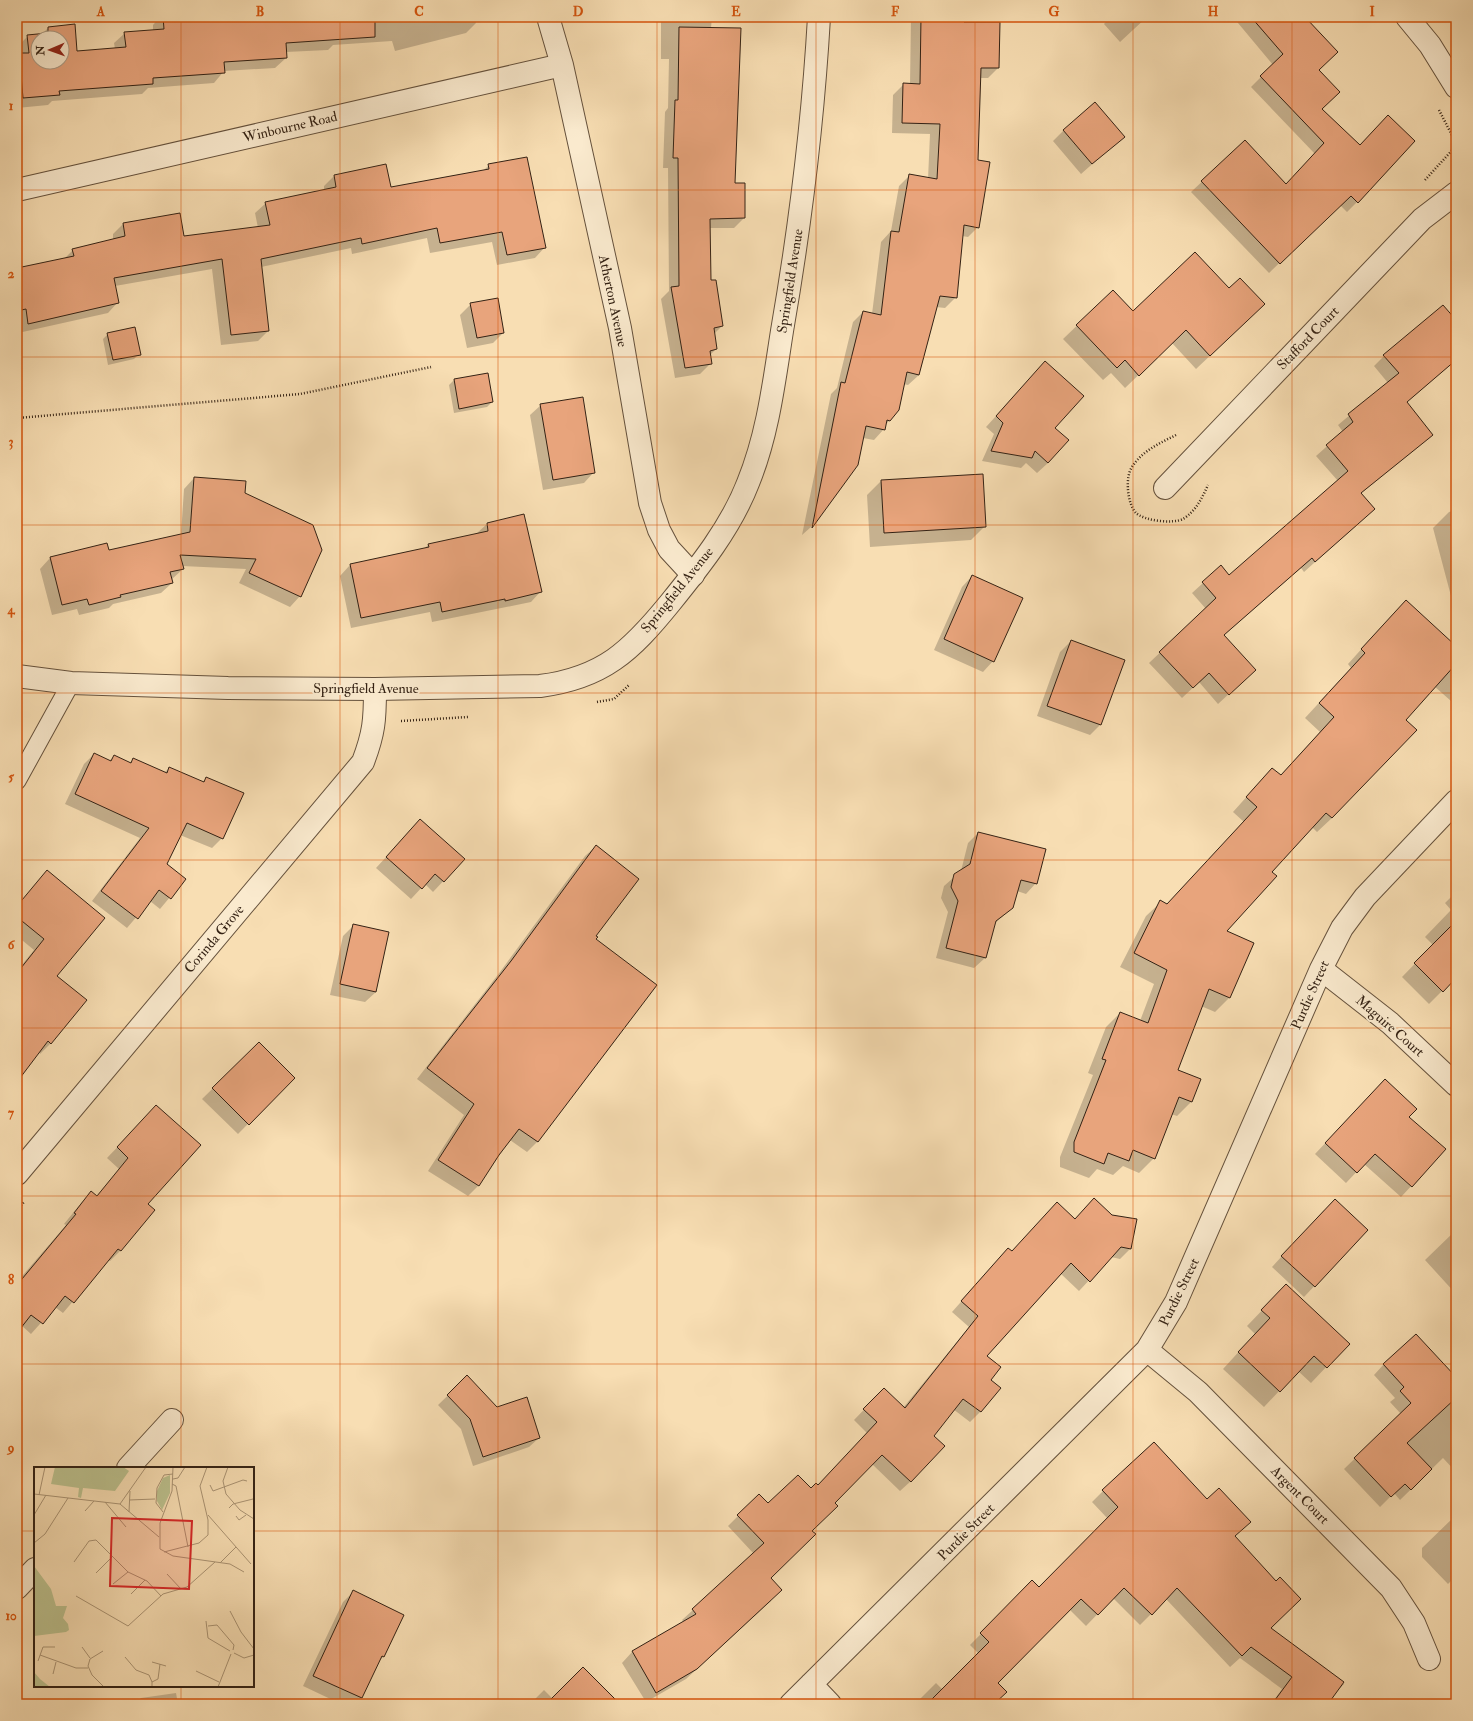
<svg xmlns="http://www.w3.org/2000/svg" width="1473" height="1721" font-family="'IM FELL Double Pica',serif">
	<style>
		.shadow { fill: #0003; fill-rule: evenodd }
		.building { fill: #e8a47c; stroke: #342214; fill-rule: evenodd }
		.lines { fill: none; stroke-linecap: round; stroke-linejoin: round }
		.service-casing { stroke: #65513c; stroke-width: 19 }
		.minor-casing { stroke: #65513c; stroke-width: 24 }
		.tertiary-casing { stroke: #65513c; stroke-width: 24 }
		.path { stroke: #342214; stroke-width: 2.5; stroke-dasharray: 1 2; stroke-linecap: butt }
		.service { stroke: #faeace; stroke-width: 17 }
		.minor { stroke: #faeace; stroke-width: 22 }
		.tertiary { stroke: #faeace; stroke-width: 22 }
		.grid { fill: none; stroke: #d6540d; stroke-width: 1; stroke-opacity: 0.55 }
		.labels { text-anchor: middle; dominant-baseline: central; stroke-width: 4; stroke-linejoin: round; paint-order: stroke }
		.street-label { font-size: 14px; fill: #342214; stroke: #faeace }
		.inset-road { fill: none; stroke: #aa9373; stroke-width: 1 }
		.view { fill: #d62828; fill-opacity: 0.15; stroke: #d62828; stroke-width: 2 }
		.inset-edge { fill: none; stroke: #342214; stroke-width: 2 }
		.neatline { fill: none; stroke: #d6540d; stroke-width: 1.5 }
		.grid-label { font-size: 13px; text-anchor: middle; font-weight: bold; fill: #d6540d }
	</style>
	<rect width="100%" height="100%" fill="#f8deb3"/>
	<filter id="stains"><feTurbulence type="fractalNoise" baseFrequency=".005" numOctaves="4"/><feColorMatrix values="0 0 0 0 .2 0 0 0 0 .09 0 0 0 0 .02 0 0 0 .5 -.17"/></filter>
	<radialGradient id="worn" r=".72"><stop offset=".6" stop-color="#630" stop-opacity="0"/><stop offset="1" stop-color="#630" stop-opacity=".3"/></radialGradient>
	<path class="shadow" d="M160,17H475L476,23L466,33L395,51L392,41L333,45L328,50L286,52V58L275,68L224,71L214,83L148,88L142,94L52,101L48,105L17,108V47L28,36L41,35L48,28L74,26L76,52L115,49L114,43L125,33L153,31V25ZM38,38H62V62H38Z
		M661,17H712L711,28L734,184L744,218L734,228H710V282L722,326L714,334L716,349L709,356L711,363L700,374L675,378L661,299L669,291L668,168H663L665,112L668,108L669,59H661Z
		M911,17H972L971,23L998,68L988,78H980L977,161L978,227L968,237L962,236L956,297L945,308L936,307L919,375L908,385L903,384L890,420L885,425L884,429L874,440L863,438L857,464L811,527L802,535L831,394L837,388L853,322L863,312L872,314L881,242L891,231L899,186L909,176L928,179L930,134L892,133L893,95L904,84L910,85Z
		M1110,17H1147L1120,42L1104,24Z
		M1233,17H1303L1318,70L1321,109L1357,202L1347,212L1340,205L1269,273L1191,192L1245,141L1285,185L1315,154L1251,87L1273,65Z
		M1064,130L1123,137L1081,174L1053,141Z
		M385,165L390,188L483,171L489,165L545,247L535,258L497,265L492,242L430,253L427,238L352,254L351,248L261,267L268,331L258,341L221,345L212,269L115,286L118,302L108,313L18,333L17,269L64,259L73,250L113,240V234L123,224L179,214L183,237L258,228L255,213L266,203L324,190V186L334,176Z
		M1113,291L1133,312L1250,318L1196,369L1172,343L1125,388L1111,373L1103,380L1063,339Z
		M471,304L503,333L493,343L467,348L460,315Z
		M1456,322V360L1406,403L1432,435L1360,494L1363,519L1304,572L1301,568L1223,636L1244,680L1218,704L1199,682L1182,698L1149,663L1206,609L1192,593L1203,583L1229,576L1338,481L1316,456L1343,432L1338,425L1388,383L1374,366L1384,356Z
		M108,334L139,354L134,359L108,365L103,339Z
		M1045,362L1054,428L1048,463L1037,473L1026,463L1021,468L982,461L994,434L986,427Z
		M454,380L492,402L487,407L454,413L449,385Z
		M541,405L594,472L584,483L543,490L530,415Z
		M982,475L985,526L971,540L870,547L867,495L881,481Z
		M194,478L244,494L300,596L290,607L239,583L246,569L182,566L183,569L171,580L172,583L161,593L113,604L109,608L79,615L77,609L52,615L40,569L50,558L108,551L181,535L184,489Z
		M1456,510V615L1433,528L1449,512Z
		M487,524L541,591L531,602L432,622L430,612L351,628L340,576L350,565L424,549L428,545L476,534Z
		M972,576L993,661L983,672L934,650L962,587Z
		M1392,615L1456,647V696L1451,701L1434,686L1404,720L1332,818L1317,832L1312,827L1270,872L1225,931L1253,943L1229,998L1215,1012L1201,1006L1176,1070L1200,1080L1191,1102L1177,1116L1171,1114L1154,1158L1139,1173L1123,1166L1113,1175L1097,1169L1089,1178L1060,1167V1157L1093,1075L1088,1073L1106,1027L1120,1013L1140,1021L1154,984L1120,967L1146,916L1161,902L1167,905L1244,822L1233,812L1258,784L1272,769L1280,776L1320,732L1305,718L1351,668L1348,664Z
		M1071,641L1124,660L1100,725L1090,735L1037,716L1060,652Z
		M94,754L109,761L114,756L129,763L134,759L164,773L169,768L202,782L207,778L222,838L212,848L180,835L166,864L185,879L160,909L150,901L127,928L92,901L140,838L65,804L84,764Z
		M420,820L463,860L433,892L425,884L411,899L376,868Z
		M978,833L1036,883L1026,894L1017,891L1012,908L994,924L985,958L974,968L936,958L948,912L941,898L944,886L961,871L968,843Z
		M596,846L594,940L655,986L537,1142L527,1152L510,1140L478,1186L468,1196L428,1171L464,1115L417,1079L500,972L585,856Z
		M47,871L55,976L51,1043L40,1054L39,1052L17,1078V971L34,950L17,936V906Z
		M1456,892V977L1429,1004L1402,977L1433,945L1425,937L1451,910L1445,903Z
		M353,926L388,933L376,992L365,1002L330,995L343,936Z
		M259,1043L293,1078L238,1134L202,1099Z
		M1374,1091L1408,1117L1445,1150L1401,1197L1364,1164L1346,1183L1315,1154Z
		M146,1117V1204L154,1210L120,1251L110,1261L108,1260L63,1313L55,1307L31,1334L21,1325L17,1331V1282L66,1225L64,1224L81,1203L91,1193L96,1197L119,1169L107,1158Z
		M1324,1210L1367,1230L1304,1297L1272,1267Z
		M1074,1220L1130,1249L1120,1259L1111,1257L1079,1291L1060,1273L986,1356L989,1381L999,1388L980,1412L970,1422L953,1409L932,1436L911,1481L900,1491L872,1464L834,1503L770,1578L771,1601L686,1679L646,1702L622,1663L632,1652L684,1622L682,1620L693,1610L754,1554L728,1526L738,1516L817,1486L867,1433L854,1420L884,1389L903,1408L969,1327L952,1312L998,1260Z
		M1456,1230V1294L1425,1260Z
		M1270,1302L1348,1344L1311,1383L1298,1371L1264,1407L1223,1369L1255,1334L1247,1326Z
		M1384,1364L1456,1379V1472L1443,1458L1400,1500L1394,1493L1380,1507L1344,1469L1401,1414L1390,1402L1395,1398L1374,1375Z
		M467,1377L497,1408L539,1438L529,1447L473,1466L461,1429L438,1405Z
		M1103,1491L1234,1537L1270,1628L1344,1684L1330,1698L1329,1704H1271L1282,1689L1240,1658L1230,1667L1166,1599L1140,1625L1113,1598L1086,1626L1069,1609L997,1683L993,1704H915L936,1683L943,1690L979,1654L970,1645L1032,1582L1039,1589L1108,1519L1092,1502Z
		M1456,1515V1576L1448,1584L1422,1557V1548Z
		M353,1592L403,1615L383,1657L377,1663L361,1698L355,1704H341L303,1686L343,1602Z
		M544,1690L553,1699L595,1704H530Z
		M176,1693L178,1704H134L141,1698Z"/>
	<path class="building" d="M163,17H375V37L286,43L287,58L224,62L225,73L153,78V84L59,91L60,95L23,98L19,53H29L27,35L48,33V27L75,24L77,51L126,47L124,32L164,29ZM38,38H62V62H38Z
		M921,17H965L964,22H1000L999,68H981L978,160L990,162L979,228L964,225L957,298L940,296L919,375L907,372L899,410L890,421L887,420L885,430L866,426L858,465L812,528L841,382L845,383L863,311L881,315L891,231L899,232L909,174L937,179L940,124L902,123L903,83L920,84Z
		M1251,17H1305L1338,52L1319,70L1340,92L1322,109L1360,145L1388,115L1415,141L1358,203L1351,196L1280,264L1201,181L1245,140L1286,184L1324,143L1260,76L1283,54Z
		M679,27L741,28L735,183H745V218L710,219L711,280H716L723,326L714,328L717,349L710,351L712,364L685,368L671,287L679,286L678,158H673L675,100H678Z
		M1095,102L1125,137L1092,164L1063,130Z
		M527,157L546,248L507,255L502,232L440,243L437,228L362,244L361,238L261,259L269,331L231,335L222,259L114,278L119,303L28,324L26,309L17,311V268L74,256L72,249L125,236L123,223L180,213L184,236L270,225L265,202L336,187L334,175L386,164L391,187L489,169L488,164Z
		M1195,252L1229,288L1240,278L1265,304L1210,356L1186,330L1139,376L1125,360L1117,368L1076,325L1113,290L1133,311Z
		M498,298L504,333L477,338L470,303Z
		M1443,305L1456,320V360L1407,402L1433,435L1361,493L1375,509L1315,562L1312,558L1224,635L1256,670L1229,695L1209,673L1193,688L1159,652L1216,598L1202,582L1221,565L1229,575L1348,471L1326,445L1353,422L1348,414L1399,373L1383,355Z
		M135,327L141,355L113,360L107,333Z
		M1045,361L1084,396L1055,428L1069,440L1048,463L1035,451L1032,458L991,451L1003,423L996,416Z
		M488,373L493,402L459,409L454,379Z
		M583,397L595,473L553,480L540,404Z
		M983,474L986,527L884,533L881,480Z
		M194,477L246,481L245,493L313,525L322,550L301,597L249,573L256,559L180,555L184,569L170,572L173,583L120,595L121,597L89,605L87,599L62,605L50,557L107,543L109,550L190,532Z
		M524,514L542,592L505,601V599L442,612L440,602L361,618L350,564L429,547L428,544L488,531L487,523Z
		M972,575L1023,598L994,662L944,639Z
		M1406,600L1456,646V664L1406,720L1417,730L1332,818L1326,813L1272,872L1277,876L1227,931L1254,943L1230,998L1209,989L1178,1070L1201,1079L1192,1102L1179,1097L1155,1159L1133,1150L1129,1161L1108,1153L1104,1164L1074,1152V1142L1106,1060L1102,1059L1120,1012L1148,1023L1167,970L1134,953L1160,900L1167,904L1257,807L1246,797L1272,768L1281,775L1334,717L1319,703L1365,653L1361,649Z
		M1071,640L1125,660L1101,725L1047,706Z
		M94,753L111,761L114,755L131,763L133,758L167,773L169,767L204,782L206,777L244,793L223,839L187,823L167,864L186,879L171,899L159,890L138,919L101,891L149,828L75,794Z
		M420,819L465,859L444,882L435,874L422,889L386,857Z
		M978,832L1046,849L1037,884L1021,880L1013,908L996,921L986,958L946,948L958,901L951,887L954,874L970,864Z
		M596,845L639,879L596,936L598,937L596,939L657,985L538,1142L519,1129L499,1155L479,1186L438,1160L474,1104L427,1068L511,961Z
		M47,870L105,918L57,976L87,1000L51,1044L48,1041L17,1082V973L44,939L17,917V906Z
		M1456,921V978L1443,992L1414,963Z
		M353,924L389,932L376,992L340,984Z
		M259,1042L295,1078L249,1125L212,1088Z
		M1385,1079L1417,1109L1409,1117L1446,1149L1412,1187L1375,1154L1357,1173L1325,1143Z
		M156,1105L201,1145L148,1204L155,1210L121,1251L118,1249L74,1303L65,1296L43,1324L31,1315L17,1333V1285L76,1214L74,1213L91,1191L97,1196L128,1158L117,1147Z
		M1094,1198L1112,1215L1137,1219L1131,1249L1121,1247L1090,1282L1071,1263L987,1356L1001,1367L991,1380L1001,1388L981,1412L963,1399L934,1436L945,1446L911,1482L882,1455L835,1503L838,1506L812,1531L816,1534L771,1578L782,1590L697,1669L656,1693L632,1651L696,1614L692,1609L764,1543L737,1515L759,1494L768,1503L798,1475L811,1488L816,1483L818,1485L877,1422L863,1409L884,1388L905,1408L978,1316L961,1301L1008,1248L1012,1251L1057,1202L1075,1219Z
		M1335,1199L1368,1230L1315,1287L1281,1256Z
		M1286,1284L1350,1344L1327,1368L1314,1356L1280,1392L1238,1352L1270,1318L1261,1310Z
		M1416,1334L1456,1377V1398L1407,1443L1432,1469L1411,1490L1405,1484L1391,1497L1354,1458L1411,1403L1400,1391L1404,1387L1383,1364Z
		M467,1375L497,1407L527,1397L540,1438L483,1457L470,1419L447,1395Z
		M1154,1442L1207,1499L1219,1488L1251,1522L1235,1536L1276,1581L1280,1577L1301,1599L1271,1628L1344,1682L1328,1704H1272L1292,1677L1251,1647L1242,1656L1177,1588L1152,1615L1124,1588L1098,1615L1081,1599L998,1683L1007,1692L994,1704H927L989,1642L980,1633L1032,1580L1039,1587L1118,1507L1102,1490Z
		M353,1590L404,1615L384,1657L382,1656L362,1698L313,1676Z
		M583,1667L620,1704H546Z"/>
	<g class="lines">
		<g class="service-casing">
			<path id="service" d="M17,781L71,683"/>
		</g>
		<g class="minor-casing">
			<path id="minor" d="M548,17L562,65L620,328L650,503L659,530L669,549L693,575
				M1407,17L1430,45L1456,87
				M17,190L562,65
				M1165,488L1422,219L1456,193
				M1321,969L1390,1023L1456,1085
				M17,1174L363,762C374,733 375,720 375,689
				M1147,1350L1198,1392L1391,1588L1414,1623L1429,1659
				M128,1468L172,1420
				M17,1588L35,1569
				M811,1684L830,1704
				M791,1704L1147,1350L1176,1302L1321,969L1342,928L1365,897L1456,801"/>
		</g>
		<g class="tertiary-casing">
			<path id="tertiary" d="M17,676L71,683L228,688L375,689L540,686C603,678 631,651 670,603C700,566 731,527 748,483C768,434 774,382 782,331C800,227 813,122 819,17"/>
		</g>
		<path class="path" d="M1439,110L1456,143
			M1425,180L1456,146
			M17,418L300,394L431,367
			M1176,435C1160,443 1142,451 1132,467C1125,477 1127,503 1136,513C1145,521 1173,524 1183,519C1196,511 1202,498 1208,485
			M597,702L614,699L629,685
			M401,721L468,717
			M17,1210L24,1202"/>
		<use href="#service" class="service"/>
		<use href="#minor" class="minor"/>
		<use href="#tertiary" class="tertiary"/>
	</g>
	<path class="grid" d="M181,17V1468M340,17V1704M498,17V1704M657,17V1704M816,17V1704M975,17V1704M1133,17V1704M1292,17V1704M17,190H1456M17,357H1456M17,525H1456M17,693H1456M17,860H1456M17,1028H1456M17,1196H1456M17,1364H1456M17,1531H35M253,1531H1456M181,1686V1704"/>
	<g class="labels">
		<g class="street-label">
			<text transform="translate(290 127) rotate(-13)">Winbourne Road</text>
			<text transform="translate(790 281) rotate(-81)">Springfield Avenue</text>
			<text transform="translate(613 301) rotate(78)">Atherton Avenue</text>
			<text transform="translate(1308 338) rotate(-46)">Stafford Court</text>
			<text transform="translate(677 590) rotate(-51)">Springfield Avenue</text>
			<text x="366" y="688">Springfield Avenue</text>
			<text transform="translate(214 939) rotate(-50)">Corinda Grove</text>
			<text transform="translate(1310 995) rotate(-66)">Purdie Street</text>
			<text transform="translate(1390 1026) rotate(41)">Maguire Court</text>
			<text transform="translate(1179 1292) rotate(-64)">Purdie Street</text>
			<text transform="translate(1300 1495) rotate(45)">Argent Court</text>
			<text transform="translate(966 1532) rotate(-45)">Purdie Street</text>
		</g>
	</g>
	<g transform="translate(34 1467)">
		<rect width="220" height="220" fill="#f8deb3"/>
		<path d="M21,0H89L95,4L81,24L49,21L47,31L44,30L45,21L17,17ZM136,8V26L128,43L123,34V24L129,11ZM0,99L17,122L22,139H33L29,151L34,157L35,163L32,165L0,169ZM0,205L6,212L16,220H0Z" fill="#bcc18e"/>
		<path class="inset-road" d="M139,0L138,24L126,56V82L139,89L196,97L210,105M194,0L189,14L192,27L206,43L220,52M139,12L144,11L151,0M138,17L142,19L154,80M176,18L179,24L209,13L213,14M0,27L86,37M5,28L11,0M95,33L121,32M71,35L92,60M86,37L125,70M86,37L112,0M195,41L199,37L219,32M51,44L60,34M95,45L96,24M129,45L122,36L123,21L130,8L139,7M0,48L12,28M174,48L217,97M202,49L205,53L212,48M0,76L11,67L34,31M130,85L165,76L174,68V53L166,19L173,0M40,95L55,74L62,73L94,105L113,114L127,129M186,96L202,80M62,106L79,89M133,107L147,122M79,117L94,105M97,127L111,113M42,129L94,159L129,127L153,120L181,95M196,144L207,165L220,182M172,154L174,171L196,184M174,159L183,158L200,178L199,183M48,180L56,191M69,184L56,192L54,199L58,208L70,220M200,186L210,191L220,188M6,188L42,201H54M91,190L102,203L115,208L118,215M4,194L9,180H21M118,195L132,199M162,204L185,215M19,207L22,195M118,220V215L124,212L126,197M184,220L197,187"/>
		<path class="view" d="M78,51L158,54L155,122L76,119Z"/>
		<rect width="220" height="220" class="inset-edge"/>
	</g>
	<rect width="1473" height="1721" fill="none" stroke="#f8deb3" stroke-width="44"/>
	<g transform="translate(50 50) rotate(268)"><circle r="19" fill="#faeace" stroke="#ab9a84"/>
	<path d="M0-3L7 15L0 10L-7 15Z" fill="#8f2418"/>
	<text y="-6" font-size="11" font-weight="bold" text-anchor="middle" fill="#342214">N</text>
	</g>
	<rect x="22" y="22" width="1429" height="1677" class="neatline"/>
	<g class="grid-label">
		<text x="101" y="16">A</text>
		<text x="260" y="16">B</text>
		<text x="419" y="16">C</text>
		<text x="578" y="16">D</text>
		<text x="736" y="16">E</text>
		<text x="895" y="16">F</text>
		<text x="1054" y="16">G</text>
		<text x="1213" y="16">H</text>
		<text x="1372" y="16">I</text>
		<text x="11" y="110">1</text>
		<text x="11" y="278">2</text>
		<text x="11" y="446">3</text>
		<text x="11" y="614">4</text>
		<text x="11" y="781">5</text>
		<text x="11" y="949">6</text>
		<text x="11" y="1117">7</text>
		<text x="11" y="1284">8</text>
		<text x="11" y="1452">9</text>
		<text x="11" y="1620">10</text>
	</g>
	<rect width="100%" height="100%" filter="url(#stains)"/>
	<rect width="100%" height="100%" fill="url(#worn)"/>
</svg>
